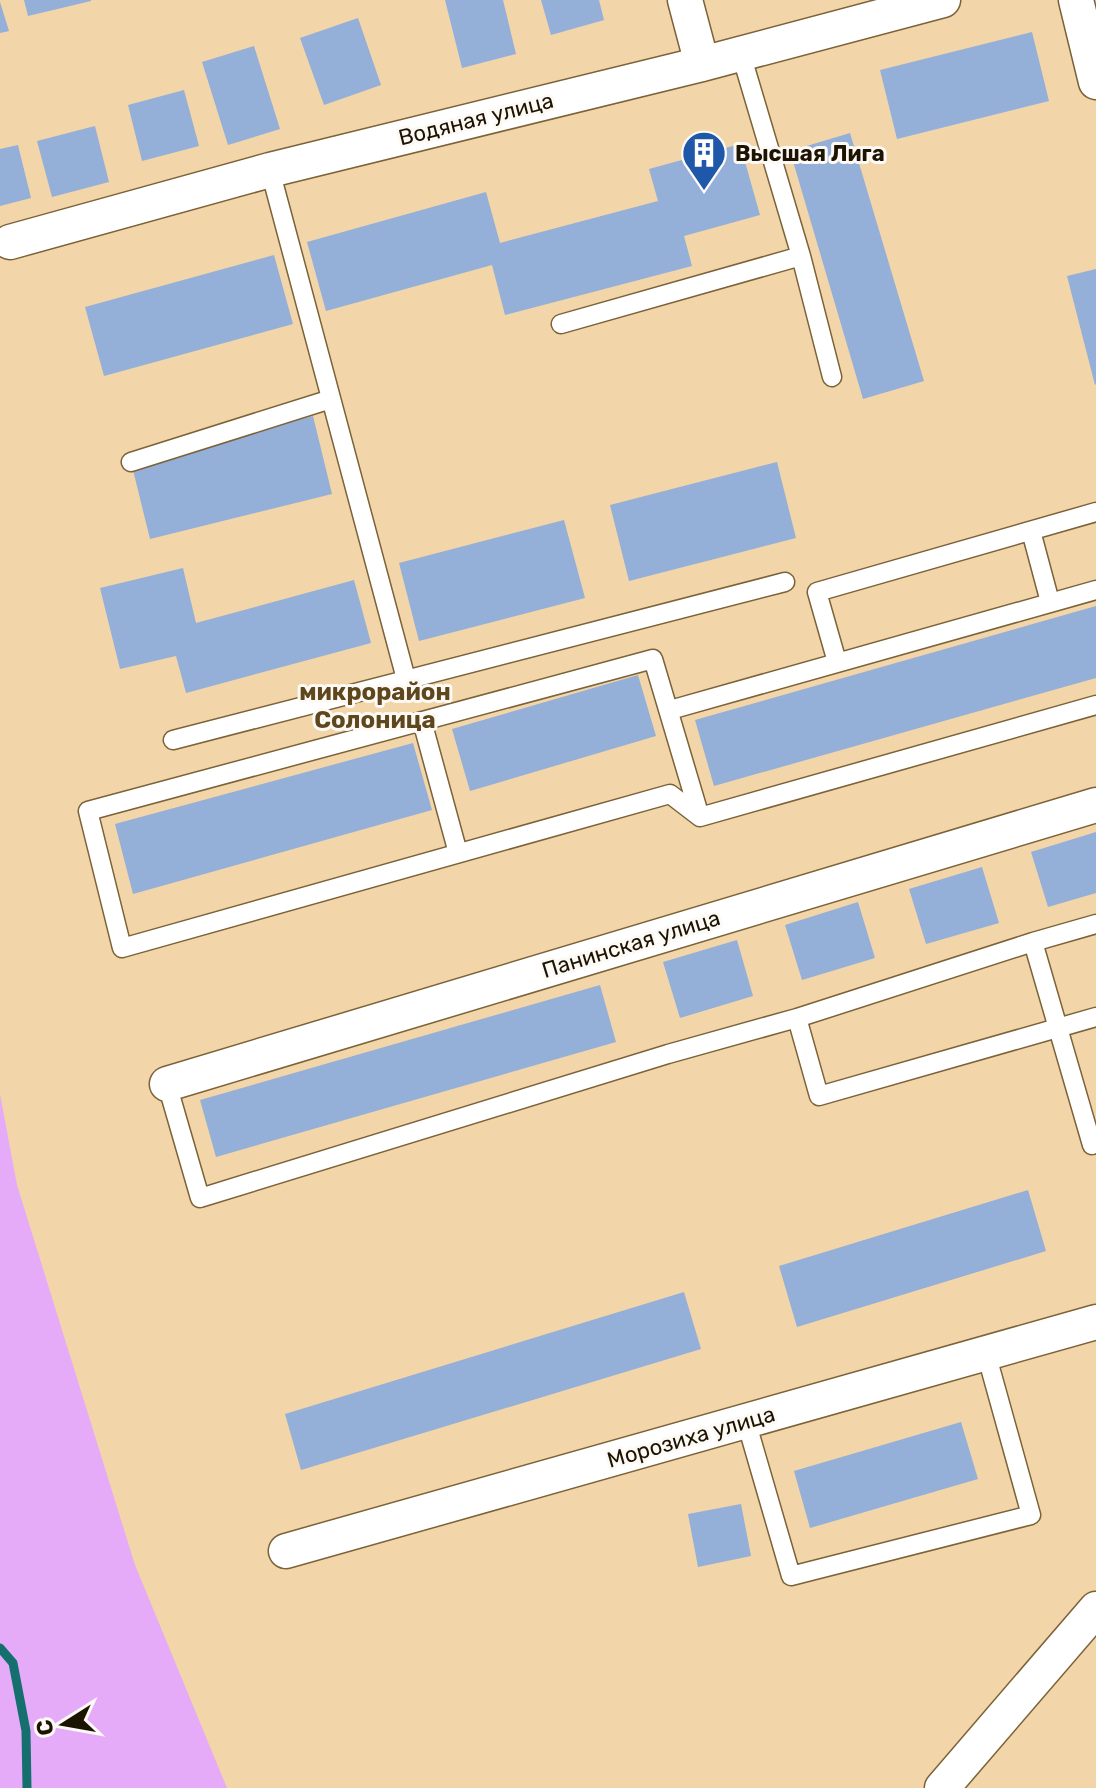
<svg xmlns="http://www.w3.org/2000/svg" width="1096" height="1788" font-family="Rubik,sans-serif">
	<style>
		.green { fill: #e6abf8 }
		.lines { fill: none; stroke-linecap: round; stroke-linejoin: round }
		.stream { stroke: #156f6e; stroke-width: 9 }
		.building { fill: #94afd8 }
		.lane-casing { stroke: #7b6238; stroke-width: 21 }
		.street-casing { stroke: #7b6238; stroke-width: 37 }
		.lane { stroke: #fff; stroke-width: 18 }
		.street { stroke: #fff; stroke-width: 34 }
		.labels { text-anchor: middle; dominant-baseline: central; stroke-width: 6; stroke-linejoin: round; paint-order: stroke }
		.street-label { font-size: 22px; fill: #1d1303; stroke: #fdfaf6 }
		.poi-label { font-size: 22px; font-weight: bold; fill: #1d1303; stroke: #fdfaf6; text-anchor: start }
		.neighbourhood-label { font-size: 24px; font-weight: bold; fill: #5f471d; stroke: #fdfaf6 }
	</style>
	<rect width="100%" height="100%" fill="#f2d5a8"/>
	<path class="green" d="M0,1094L17,1185L135,1565L227,1788H0Z"/>
	<g class="lines">
		<path class="stream" d="M0,1648L13,1663L26,1731L27,1788"/>
	</g>
	<path class="building" d="M24,0H91V1L28,16Z
		M445,0H503L516,54L462,68Z
		M541,0H599L604,20L551,35Z
		M0,2L9,31L0,33Z
		M358,18L381,85L324,105L300,38Z
		M1032,32L1049,101L897,139L880,70Z
		M254,46L280,129L228,145L202,62Z
		M184,90L199,146L142,161L128,105Z
		M95,126L109,182L52,197L37,141Z
		M850,133L924,381L863,399L790,151Z
		M740,144L760,215L684,236L692,266L505,315L492,265L326,311L307,242L486,192L500,243L658,201L649,169Z
		M18,145L31,198L0,206V149Z
		M274,255L293,324L104,376L85,307Z
		M1096,269V384L1095,385L1067,276Z
		M313,416L332,494L150,539L131,462Z
		M777,462L796,538L629,581L610,505Z
		M564,520L585,598L419,641L399,563Z
		M183,568L196,623L354,580L371,643L186,693L176,656L120,669L100,588Z
		M1096,606V678L714,786L695,720Z
		M638,675L656,736L470,791L452,729Z
		M413,743L432,810L133,894L115,824Z
		M1096,832V893L1048,907L1031,852Z
		M982,867L999,923L926,944L909,889Z
		M858,902L875,958L802,980L785,925Z
		M737,940L753,996L680,1018L663,962Z
		M600,985L616,1042L216,1157L200,1100Z
		M1028,1190L1046,1251L797,1327L779,1266Z
		M684,1292L701,1349L301,1470L285,1414Z
		M961,1422L978,1479L810,1528L794,1471Z
		M741,1504L751,1556L698,1567L688,1514Z"/>
	<g class="lines">
		<g class="lane-casing">
			<path id="lane" d="M741,54L801,256L832,377
				M270,170L406,679
				M561,324L801,256
				M131,462L331,399
				M1031,531L1050,602
				M837,662L817,592L1096,512
				M670,710L1096,590
				M422,721L458,853
				M173,740L785,582
				M700,817L653,659L88,811L122,948L670,794L700,817L1096,705
				M1033,942L797,1018L819,1096L1096,1017
				M167,1084L200,1198L668,1054L797,1018
				M1092,1145L1033,942L1096,924
				M746,1421L791,1576L1031,1515L986,1353"/>
		</g>
		<g class="street-casing">
			<path id="street" d="M685,0L702,64
				M1076,0L1096,82
				M10,242L270,170L702,64L943,0
				M167,1084L1096,805
				M286,1551L1096,1322
				M942,1788L1096,1609"/>
		</g>
		<use href="#lane" class="lane"/>
		<use href="#street" class="street"/>
	</g>
	<defs>
		<g id="building-pin" transform="scale(2.3)"><path d="M0 17L-7.5 6A9.5 9.5 0 1 1 7.5 6Z" fill="#1f57a9" stroke="#fdfaf6"/><path d="M-4-6H4V6H1V3H-1V6H-4ZM-2.5-4.3h1.7v1.8h-1.7ZM.8-4.3h1.7v1.8H.8ZM-2.5-1h1.7V.8h-1.7ZM.8-1h1.7V.8H.8Z" fill="#fff"/></g>
	</defs>
	<g fill-rule="evenodd">
		<use href="#building-pin" x="704" y="153"/>
	</g>
	<g class="labels">
		<g class="street-label">
			<text transform="translate(476 119) rotate(-14)">Водяная улица</text>
			<text transform="translate(631 944) rotate(-17)">Панинская улица</text>
			<text transform="translate(691 1437) rotate(-16)">Морозиха улица</text>
		</g>
		<g class="poi-label">
			<text x="735" y="153">Высшая Лига</text>
		</g>
		<g class="neighbourhood-label">
			<text x="375" y="692">микрорайон<tspan x="375" dy="28">Солоница</tspan></text>
		</g>
	</g>
	<g transform="translate(64 1724) rotate(259)" stroke="#fdfaf6" stroke-width="6" paint-order="stroke">
	<path d="M0-6L14 30L0 20L-14 30Z" fill="#1d1303"/>
	<text y="-12" font-size="22" font-weight="bold" text-anchor="middle" fill="#1d1303">С</text>
	</g>
</svg>
